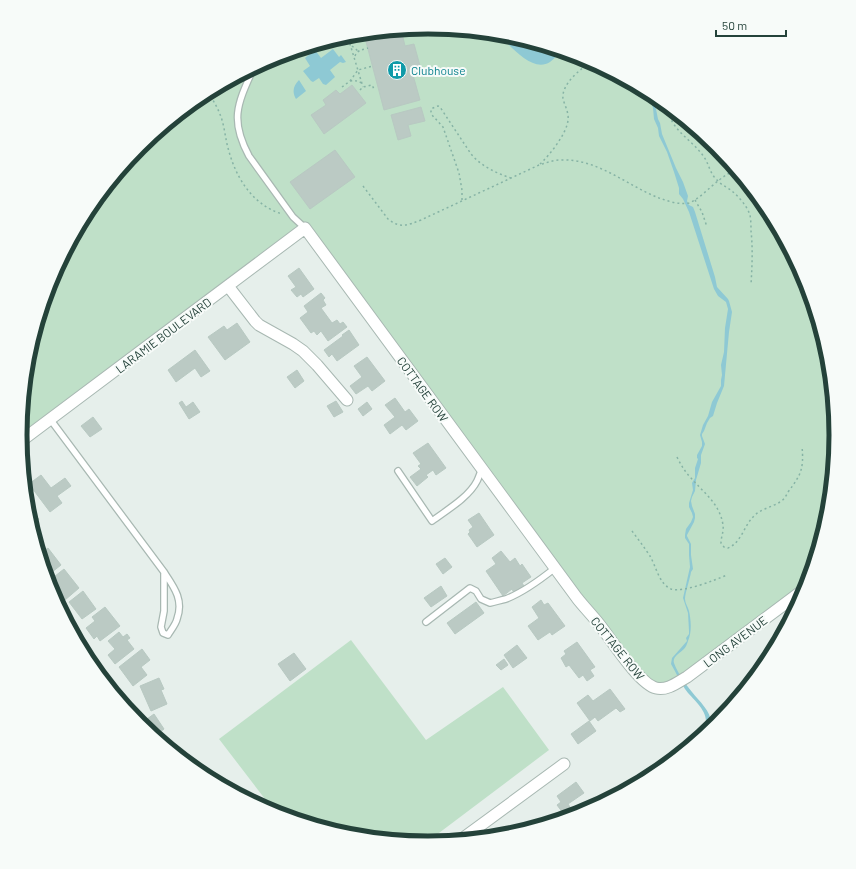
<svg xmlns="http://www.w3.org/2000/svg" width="856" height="869" font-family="Barlow,sans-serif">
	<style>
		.green { fill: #bfe0c8 }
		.water { fill: #8ec9d4 }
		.building { fill: #bbcac4; stroke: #b8c9c2 }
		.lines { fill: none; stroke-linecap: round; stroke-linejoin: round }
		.service-casing { stroke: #a8b8b2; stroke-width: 8 }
		.minor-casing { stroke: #a8b8b2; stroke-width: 13 }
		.path { stroke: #86b3a5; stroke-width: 1.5; stroke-dasharray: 2 3; stroke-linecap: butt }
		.service { stroke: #fff; stroke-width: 5.5 }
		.minor { stroke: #fff; stroke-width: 11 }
		.labels { text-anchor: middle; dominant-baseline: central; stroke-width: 4; stroke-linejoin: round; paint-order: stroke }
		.culture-label { font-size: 12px; fill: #0d838f; stroke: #f7fbf9; text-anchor: start }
		.street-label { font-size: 12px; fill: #24423a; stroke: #f7fbf9 }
		.rim { fill: none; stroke: #24423a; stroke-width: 5 }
	</style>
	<rect width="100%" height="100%" fill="#e6efeb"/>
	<path class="green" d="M428,27L508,34L584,58L655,95L717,146L767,208L805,279L828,355L836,435L828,514L808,582L683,674L666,684L650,682L576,591L303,222L20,434L28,355L51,278L89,208L140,146L202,95L272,57L349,34Z
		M351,640L426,740L503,687L549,750L427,842L348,835L275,812L219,739Z"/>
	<path class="water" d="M497,33L508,34L560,50C558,55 554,59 550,62C532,74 509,44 497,33Z
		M333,49L339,57L341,55L346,62L343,63L340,62L330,70L335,77L326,85L323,84L319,78L313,82L311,81L303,71L310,66L305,58L315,50L321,58Z
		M299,80L306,91L296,99C292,92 293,86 299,80Z
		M643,89L649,92L655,104L658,119L660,123L662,134L676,168L683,182L688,196L687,201L689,205L693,207L695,212L715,277L717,287L728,299L729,301L732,312L729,332L724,386L717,403L713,416L710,418L707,423L704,431L702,434V436L705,444L701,455V463L696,480L695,491L692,497L691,501L692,506L695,514V518L694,522L687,535V536L691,544V555L693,569L691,572C690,579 685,593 685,599C685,603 688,607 689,611C691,620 692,632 688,641C687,644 686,647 684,649C680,653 672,657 674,663C677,672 686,685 692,692C699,701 711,711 711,723C710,729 706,732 702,735C703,731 706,727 706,723C707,709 692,699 685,689C680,681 676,673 671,664L672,658L680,649L687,641L686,638L689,634V631L688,613L683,598L690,567L689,555V544L685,538V535L686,529L691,522L693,517L692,513L689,507V503L693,490L692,483L695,478V468L698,459L697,458V455L702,446V442L700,435L703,425L708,416L712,402L721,386V380L722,375L721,365L724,352L725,328L728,309L726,302L718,296L714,289L689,212L683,199L679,194V188L674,172L667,152L659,136L658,128L654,119L653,108L649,97Z"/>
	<path class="building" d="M401,29L405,46L414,44L422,73L413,75L420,100L384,110L364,34L357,35V33Z
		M352,85L366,103L324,134L311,115L326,105L323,100L336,90L340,94Z
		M421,107L425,121L408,125L411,136L398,140L391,115Z
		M335,150L355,177L310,209L290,182Z
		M299,268L314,289L303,297L301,294L297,297L291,290L296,287L288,276Z
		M321,293L325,298L323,300L326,305L321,308L332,323L337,320L340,324L343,322L347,327L328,341L321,331L317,335L314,331L311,333L300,318L308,312L304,306Z
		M237,323L250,342L225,360L208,337L224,326L227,330Z
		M349,330L359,345L337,361L332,354L329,357L324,350L343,336L342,335Z
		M195,350L210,371L201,377L195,368L176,382L168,370Z
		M367,357L385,381L372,391L368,386L356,394L350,386L362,377L354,366Z
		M297,370L304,381L295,388L287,377Z
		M395,398L405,412L409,409L418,421L406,430L402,425L390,434L384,425L395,417L385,405Z
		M182,401L186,407L193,402L200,412L189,419L179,403Z
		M336,401L343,412L334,417L327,406Z
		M367,402L372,409L363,416L358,409Z
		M93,417L102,429L90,437L81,426Z
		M428,443L446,468L436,475L433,470L426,475L428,477L417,486L410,477L421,469L418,466L421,464L413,453Z
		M41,475L51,488L65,478L71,486L57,496L62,503L50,512L29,484Z
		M28,511L39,519L32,528L28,514Z
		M479,513L494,535L477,547L468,534L470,532L469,530L473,527L468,520Z
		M33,533L40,537L36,542Z
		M48,548L61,565L47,576L40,554Z
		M501,551L510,562L515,558L520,566L522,564L531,577L522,583L524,586L514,593L512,589L503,596L486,571L496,564L492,558Z
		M445,558L452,567L443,574L436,564Z
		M64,569L79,588L65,600L50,580Z
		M441,586L447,596L431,607L424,598Z
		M83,591L96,609L82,619L69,602Z
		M541,600L544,605L548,603L565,626L552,635L550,632L538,640L528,626L539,618L532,607Z
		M476,602L484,613L455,634L447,623Z
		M105,607L120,626L100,641L97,636L94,639L86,628L95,621L92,617Z
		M119,632L123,637L127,634L130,638L127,640L134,649L115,664L108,655L115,649L108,641Z
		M577,642L595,667L590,670L594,676L587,681L583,675L579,678L569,665L566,667L561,658L566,654L564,651Z
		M517,645L527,658L513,668L504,655Z
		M142,649L150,660L141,667L147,675L133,686L119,667Z
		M294,653L306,669L290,681L278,664Z
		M504,659L508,665L501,670L496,665Z
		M159,678L164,689L161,690L167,704L151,711L140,686Z
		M610,689L625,709L620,712L616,708L598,721L595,717L590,721L577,703L588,695L593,701Z
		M154,714L164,729L155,736L144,727L149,722L147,719Z
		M589,721L596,731L578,744L571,734Z
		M576,782L584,793L568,804L570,807L563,813L557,805L561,802L557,796Z"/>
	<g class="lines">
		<g class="service-casing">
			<path id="service" d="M254,67C238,103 229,119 249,156L293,217L305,228
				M50,419L164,572C174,587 184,600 177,619C176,624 171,630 168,635L163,633L161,627L164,611V572
				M398,471L432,521C447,510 469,497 477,481C479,477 480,473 482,469
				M426,622L470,588L476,591L481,599L490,603C495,602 501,600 506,599C524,592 540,580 555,568"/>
		</g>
		<g class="minor-casing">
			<path id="minor" d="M228,286L255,321L259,325L293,344L303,351L317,365L347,400
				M21,441L305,228L577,598C584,607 592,615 599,624C611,639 639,684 656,688C667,691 678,682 687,677L806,588
				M462,839L564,764"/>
		</g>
		<path class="path" d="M353,34L351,39L350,44L363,87
			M352,46L358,51
			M355,56C357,50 362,50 368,48
			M350,81C355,80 358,81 362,83
			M342,87L350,81L358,70L373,66
			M360,90L363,87L372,85L374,89
			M208,92C213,100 218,108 221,117C224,125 225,135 227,144C234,174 250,204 282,214
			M668,106C668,129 692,139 704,157C709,164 710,174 717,180C721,185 727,187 732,191C739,197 747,206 750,215C751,220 751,226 751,231C753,249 752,267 751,285
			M540,164C550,155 567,133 568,120C569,113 565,106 563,99C561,84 581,68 592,62
			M363,186L388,219C400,229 408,225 421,220L539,165C546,163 553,160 560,160C597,158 626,185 659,198C668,201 678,205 689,203C698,200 710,187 718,181C724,176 729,173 736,170
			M462,200V190L459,173L443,127L432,115L431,112V109L433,108L438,106L440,107L471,154C481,166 496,173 511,178
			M695,200L702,212L707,227
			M677,457C681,465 685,472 691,478C704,493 720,504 723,525C724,531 721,537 721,543L724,547L728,548C741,543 744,526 753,517C760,509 772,507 780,502C784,500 786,496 788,492C801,475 804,469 802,446
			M632,531C638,539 644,547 650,556C656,566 659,584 671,589C683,593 715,580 727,575"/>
		<use href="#service" class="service"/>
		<use href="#minor" class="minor"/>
	</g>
	<defs>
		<g id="building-disc" transform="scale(1)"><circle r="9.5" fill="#0f9aa8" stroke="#f7fbf9"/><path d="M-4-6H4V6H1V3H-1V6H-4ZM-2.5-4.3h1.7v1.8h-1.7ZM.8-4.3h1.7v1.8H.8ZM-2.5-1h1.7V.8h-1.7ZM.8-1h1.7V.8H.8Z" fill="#fff"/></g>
	</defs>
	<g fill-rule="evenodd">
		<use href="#building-disc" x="397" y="70"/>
	</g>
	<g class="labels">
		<g class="culture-label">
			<text x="411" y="70">Clubhouse</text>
		</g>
		<g class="street-label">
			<text transform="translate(163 335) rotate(-37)">LARAMIE BOULEVARD</text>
			<text transform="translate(423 389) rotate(54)">COTTAGE ROW</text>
			<text transform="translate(735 641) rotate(-37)">LONG AVENUE</text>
			<text transform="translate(618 648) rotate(51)">COTTAGE ROW</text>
		</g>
	</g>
	<path d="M0 0H856V869H0ZM27 435a401 401 0 1 1 802 0a401 401 0 1 1-802 0Z" fill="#f7fbf9" fill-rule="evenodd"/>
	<path class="rim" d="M27 435a401 401 0 1 1 802 0a401 401 0 1 1-802 0Z"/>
	<path d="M716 30v6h70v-6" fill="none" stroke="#24423a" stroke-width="2"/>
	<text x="722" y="30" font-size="12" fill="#24423a" stroke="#f7fbf9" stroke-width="3" paint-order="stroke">50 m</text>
</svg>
